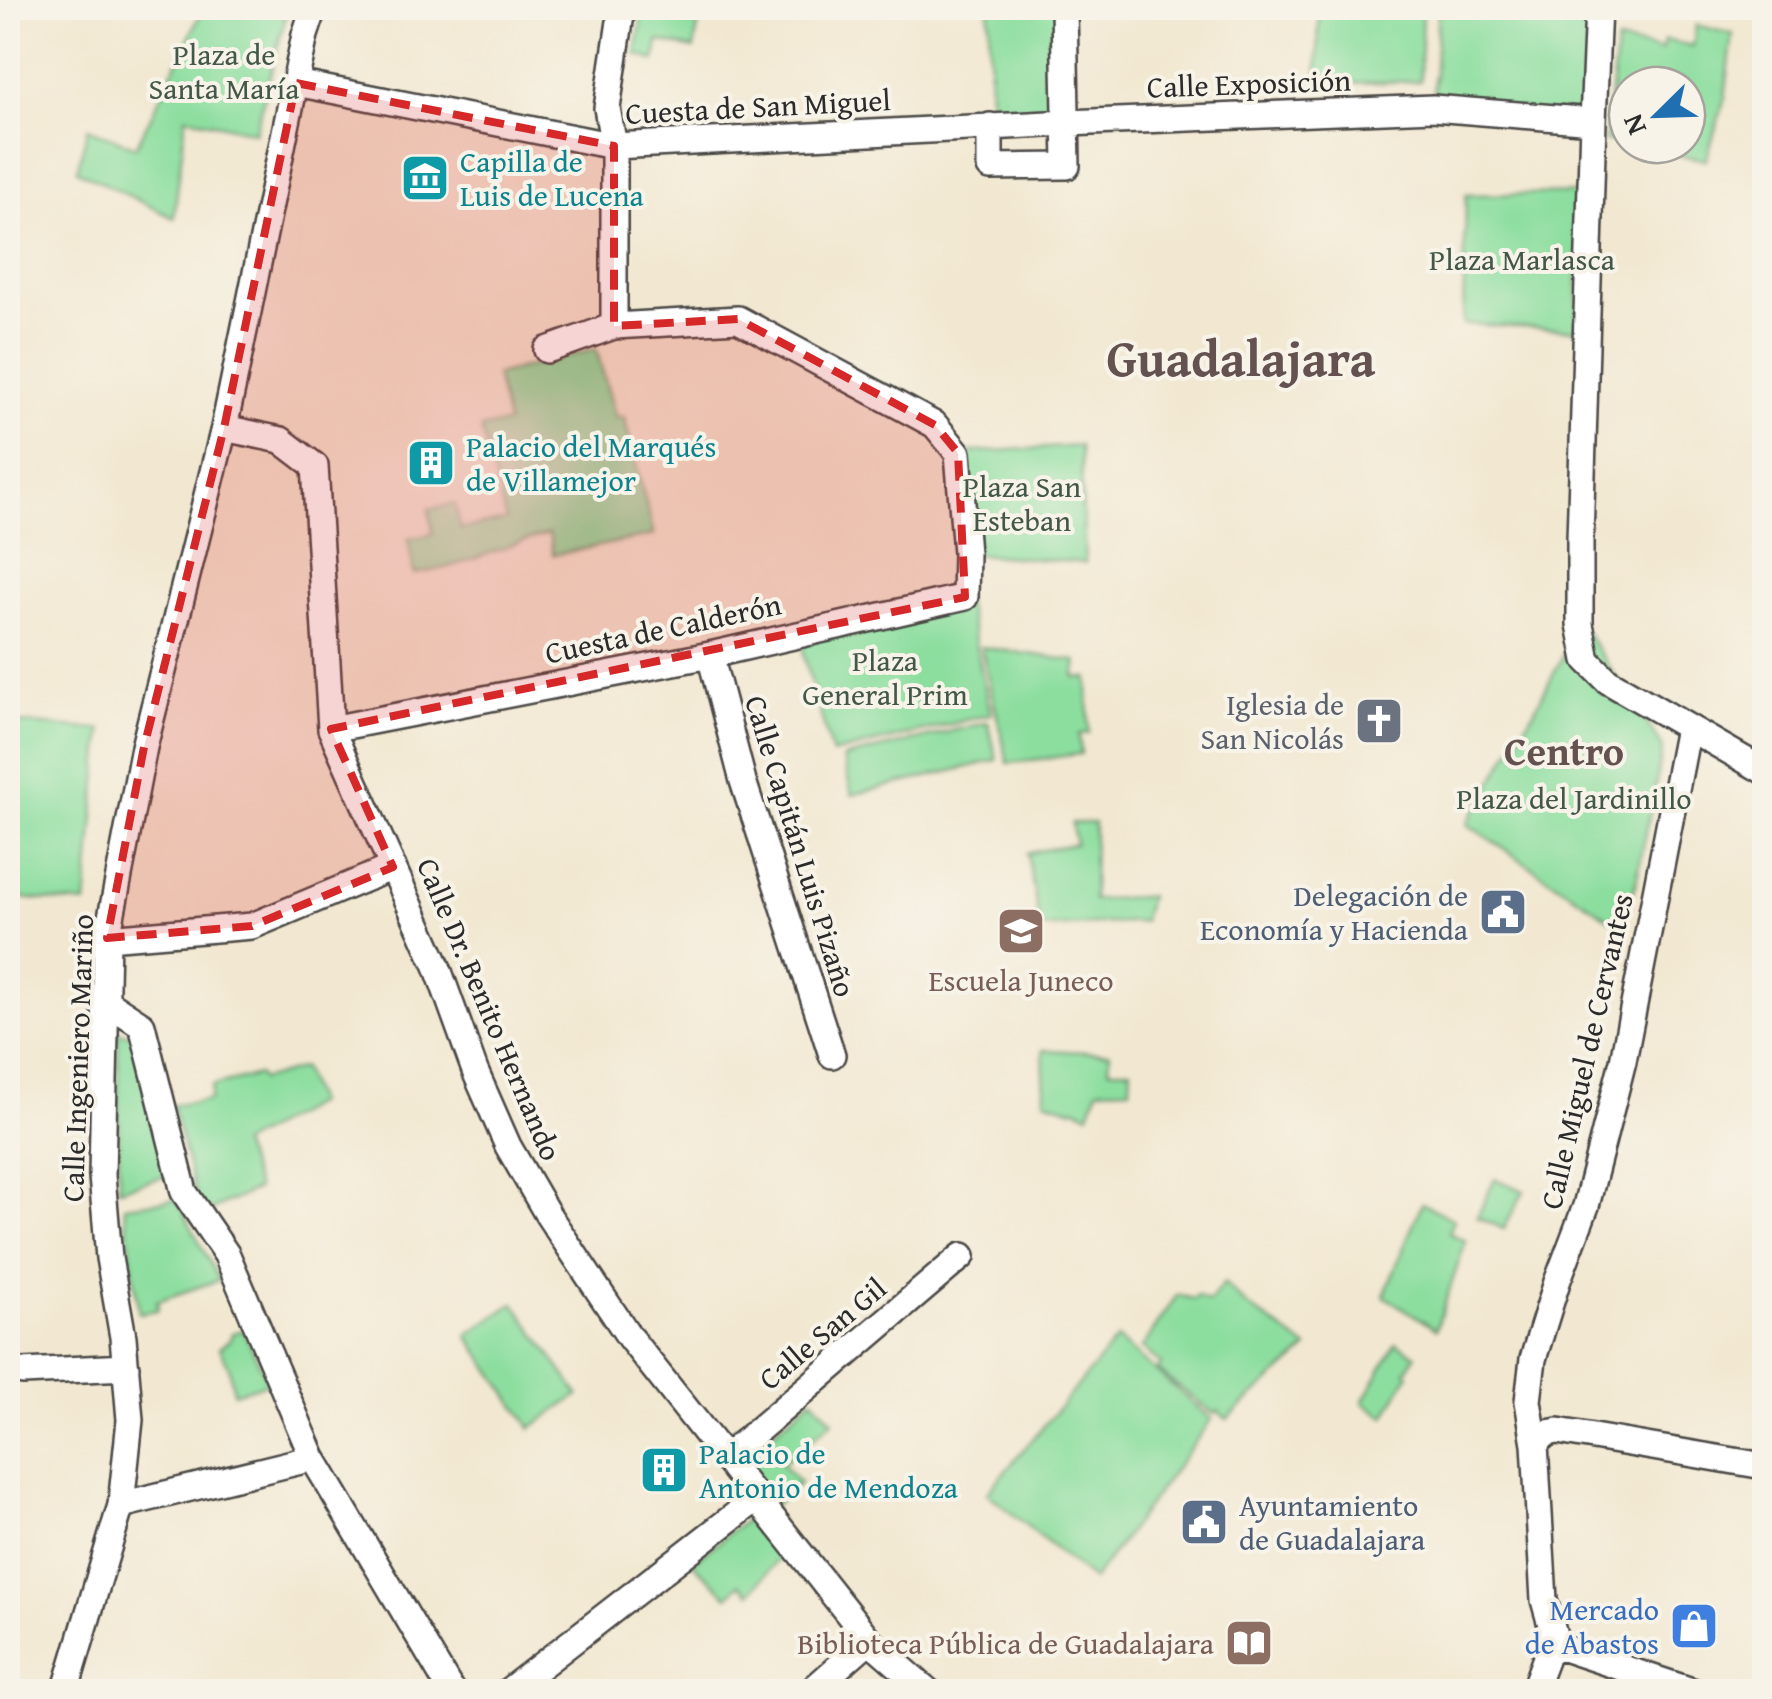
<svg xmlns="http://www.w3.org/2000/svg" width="1772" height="1699" font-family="'Gentium Book Plus',serif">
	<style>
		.green { fill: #8cde9f; stroke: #5c8465; stroke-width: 2.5; fill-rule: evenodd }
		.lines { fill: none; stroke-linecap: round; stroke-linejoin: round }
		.street-casing { stroke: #494744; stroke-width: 30 }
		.street { stroke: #fff; stroke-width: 25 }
		.marked { fill: #d62828; fill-opacity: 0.2; stroke: #d62828; stroke-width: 8; stroke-dasharray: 20 12; stroke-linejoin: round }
		.labels { text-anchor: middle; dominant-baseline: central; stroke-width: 8; stroke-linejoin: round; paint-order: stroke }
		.park-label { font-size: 30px; fill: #435848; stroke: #f7f3e8 }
		.street-label { font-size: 30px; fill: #2b2b2b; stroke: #f7f3e8 }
		.culture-label { font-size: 30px; fill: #0d838f; stroke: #f7f3e8; text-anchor: start }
		.worship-label { font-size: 30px; fill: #5b616d; stroke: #f7f3e8; text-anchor: end }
		.service-label { font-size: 30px; fill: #4e5e75; stroke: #f7f3e8; text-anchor: end }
		.education-label { font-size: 30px; fill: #785e54; stroke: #f7f3e8 }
		.shop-label { font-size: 30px; fill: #366cbe; stroke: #f7f3e8; text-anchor: end }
		.district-label { font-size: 40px; font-weight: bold; fill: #645251; stroke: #f7f3e8 }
		.town-label { font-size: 50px; font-weight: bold; fill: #645251; stroke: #f7f3e8 }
	</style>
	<rect width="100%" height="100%" fill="#f7f3e8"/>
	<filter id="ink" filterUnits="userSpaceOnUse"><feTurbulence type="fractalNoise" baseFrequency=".01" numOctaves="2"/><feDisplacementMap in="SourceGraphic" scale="20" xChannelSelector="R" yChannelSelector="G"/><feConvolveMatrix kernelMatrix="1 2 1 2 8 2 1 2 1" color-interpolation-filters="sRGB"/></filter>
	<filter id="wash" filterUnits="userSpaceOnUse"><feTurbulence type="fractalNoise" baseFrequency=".0048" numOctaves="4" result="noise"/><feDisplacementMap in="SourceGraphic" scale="40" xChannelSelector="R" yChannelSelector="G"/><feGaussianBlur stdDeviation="2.25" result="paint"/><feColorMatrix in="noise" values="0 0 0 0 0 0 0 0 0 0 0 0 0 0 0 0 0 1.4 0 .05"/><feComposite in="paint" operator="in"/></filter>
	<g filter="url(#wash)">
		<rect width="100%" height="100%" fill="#f2e8d1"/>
		<path class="green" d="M194,8H288L255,132L186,117L174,218L77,170L88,128L136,147L201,13Z
			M643,8H701L694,49L658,41L655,61L636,54Z
			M989,8H1064L1067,123L990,126Z
			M1319,8H1422L1420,81L1317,84Z
			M1438,8H1598L1593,121L1433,108Z
			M1696,25L1733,34L1725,98L1706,160L1605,141L1617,42L1662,50L1664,40L1693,46ZM1627,85H1687V145H1627Z
			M1580,193L1577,330L1463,324L1466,195Z
			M596,349L616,418L624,417L654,535L553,555L549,534C504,545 458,569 414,574L408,539L433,534L429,509L455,504L461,529L506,520L481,429L507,423L496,375Z
			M1080,446L1085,563L966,553L958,453Z
			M965,597L991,714L832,754L804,656L801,632Z
			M1580,624L1663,747L1636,883L1622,927L1467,824L1534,711Z
			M981,647L1077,661L1075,677L1088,678L1089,733L1079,734L1081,754L1008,763Z
			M8,722L102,730L86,904L8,897Z
			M988,722L997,760L852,795L843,758Z
			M1072,823H1094L1093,900L1149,896L1143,921L1040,928L1027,853L1075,844Z
			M118,1032L140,1037L177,1173L119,1189Z
			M1043,1050L1110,1053L1109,1069H1131L1130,1088L1098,1089L1089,1114L1075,1107L1073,1109L1045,1100Z
			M302,1068L316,1103L241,1144L257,1189L201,1215L172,1105L210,1100L212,1086L258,1075L261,1080Z
			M1495,1179L1524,1191L1504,1229L1477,1217Z
			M177,1199L219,1280L157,1301L158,1310L139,1313L124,1206Z
			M1422,1203L1454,1220L1449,1233L1466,1241L1436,1329L1384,1296Z
			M1224,1283L1245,1304L1308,1348L1227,1419L1218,1411L1214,1414L1157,1370L1161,1364L1142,1348L1177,1295L1194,1299L1197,1296L1209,1302Z
			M514,1303L579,1395L531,1428L467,1335Z
			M243,1330L269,1383L234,1393L229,1367L219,1348L230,1340L232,1333Z
			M1117,1339L1212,1419L1093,1580L987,1493Z
			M1396,1343L1416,1355L1406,1371L1409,1374L1385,1417L1363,1402Z
			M812,1398L833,1421L782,1464L800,1483L773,1506L739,1462Z
			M751,1516L782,1555L750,1593L740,1584L728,1596L692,1563Z"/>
	</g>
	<g filter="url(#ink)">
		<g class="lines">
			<g class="street-casing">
				<path id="street" d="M296,83L614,146L1067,123L1433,108L1593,121L1598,8
					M1593,121L1580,539V624L1587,660L1608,681L1764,771
					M990,126V167L1067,166L1064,8
					M614,326V146L607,108L622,8
					M224,428L281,440L315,466L331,729L437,966L475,1071L508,1146L548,1215L630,1338L869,1640L929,1692
					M710,655L743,781L832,1055
					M331,729L710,655L965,597L966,553L958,453L935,425L738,319L614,326L547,350
					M107,938L252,926L393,867
					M107,1002L142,1025L184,1192L227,1255L313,1458L452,1692
					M23,1372L126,1367
					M1535,1444L1528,1401L1533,1359L1557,1282L1586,1206L1623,1061L1688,728
					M724,1459L962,1256
					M121,1505L313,1458
					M1557,1646L1544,1600L1535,1444L1547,1433L1558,1431L1764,1466
					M1557,1646L1695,1692
					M65,1692L121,1505L130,1420L123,1337L109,1258L102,1176L107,938L144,747L224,428L305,35L314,8
					M507,1692L756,1499
					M810,1692L869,1640
					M1533,1692L1547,1655L1557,1646"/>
			</g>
			<use href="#street" class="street"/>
		</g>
	</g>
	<path class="marked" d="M296,83L614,146V326L738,319L935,425L958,453L965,597L331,729L393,867L252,926L107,938L144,747L224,428Z"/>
	<defs>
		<g id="museum-square" transform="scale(2.5)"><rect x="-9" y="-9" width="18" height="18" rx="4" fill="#0f9aa8" stroke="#f7f3e8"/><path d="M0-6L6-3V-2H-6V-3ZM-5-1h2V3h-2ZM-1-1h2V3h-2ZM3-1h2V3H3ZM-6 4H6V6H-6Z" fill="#fff"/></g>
		<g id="building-square" transform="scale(2.5)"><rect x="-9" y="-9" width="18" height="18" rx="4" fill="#0f9aa8" stroke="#f7f3e8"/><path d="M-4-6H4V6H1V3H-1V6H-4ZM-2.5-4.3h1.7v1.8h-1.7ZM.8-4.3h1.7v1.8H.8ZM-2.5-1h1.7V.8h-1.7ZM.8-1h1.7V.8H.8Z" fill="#fff"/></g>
		<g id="church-square" transform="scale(2.5)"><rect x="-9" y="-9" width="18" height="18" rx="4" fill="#6b7280" stroke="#f7f3e8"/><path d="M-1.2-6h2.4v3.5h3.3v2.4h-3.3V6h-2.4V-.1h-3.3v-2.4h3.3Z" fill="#fff"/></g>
		<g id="civic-square" transform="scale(2.5)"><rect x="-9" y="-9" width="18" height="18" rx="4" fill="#5c6f8a" stroke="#f7f3e8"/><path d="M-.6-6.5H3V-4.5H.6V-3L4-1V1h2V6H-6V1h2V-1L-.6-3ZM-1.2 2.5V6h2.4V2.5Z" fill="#fff"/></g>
		<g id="school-square" transform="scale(2.5)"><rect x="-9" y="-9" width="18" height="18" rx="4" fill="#8d6e63" stroke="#f7f3e8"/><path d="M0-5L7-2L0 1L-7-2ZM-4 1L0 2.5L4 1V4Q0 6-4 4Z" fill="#fff"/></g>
		<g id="shop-square" transform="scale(2.5)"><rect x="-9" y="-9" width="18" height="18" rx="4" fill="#3f7fe0" stroke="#f7f3e8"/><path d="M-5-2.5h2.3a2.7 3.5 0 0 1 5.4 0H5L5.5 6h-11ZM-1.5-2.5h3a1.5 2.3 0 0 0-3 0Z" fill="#fff"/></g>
		<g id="library-square" transform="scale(2.5)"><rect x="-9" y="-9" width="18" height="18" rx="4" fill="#8d6e63" stroke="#f7f3e8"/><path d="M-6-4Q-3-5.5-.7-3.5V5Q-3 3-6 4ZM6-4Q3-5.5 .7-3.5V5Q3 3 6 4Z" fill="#fff"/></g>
	</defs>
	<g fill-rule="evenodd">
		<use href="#museum-square" x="425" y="178"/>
		<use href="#building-square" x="431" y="463"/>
		<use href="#church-square" x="1379" y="721"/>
		<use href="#civic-square" x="1503" y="912"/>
		<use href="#school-square" x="1021" y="931"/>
		<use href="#building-square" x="664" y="1470"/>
		<use href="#civic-square" x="1204" y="1522"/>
		<use href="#shop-square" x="1694" y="1626"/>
		<use href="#library-square" x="1249" y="1643"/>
	</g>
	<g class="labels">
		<g class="park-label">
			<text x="224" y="54">Plaza de<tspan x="224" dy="34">Santa María</tspan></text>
			<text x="1522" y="259">Plaza Marlasca</text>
			<text x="1022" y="486">Plaza San<tspan x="1022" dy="34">Esteban</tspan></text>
			<text x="885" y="660">Plaza<tspan x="885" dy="34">General Prim</tspan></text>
			<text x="1574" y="798">Plaza del Jardinillo</text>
		</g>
		<g class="street-label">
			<text transform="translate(1249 83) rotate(-2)">Calle Exposición</text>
			<text transform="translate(758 106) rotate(-3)">Cuesta de San Miguel</text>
			<text transform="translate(663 628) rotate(-12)">Cuesta de Calderón</text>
			<text transform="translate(801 846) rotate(73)">Calle Capitán Luis Pizaño</text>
			<text transform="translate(490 1009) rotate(67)">Calle Dr. Benito Hernando</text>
			<text transform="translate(1586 1051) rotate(-77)">Calle Miguel de Cervantes</text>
			<text transform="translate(77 1058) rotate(-88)">Calle Ingeniero Mariño</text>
			<text transform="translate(822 1333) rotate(-40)">Calle San Gil</text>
		</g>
		<g class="culture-label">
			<text x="460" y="161">Capilla de<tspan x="460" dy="34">Luis de Lucena</tspan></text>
			<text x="466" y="446">Palacio del Marqués<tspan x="466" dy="34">de Villamejor</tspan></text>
			<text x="699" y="1453">Palacio de<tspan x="699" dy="34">Antonio de Mendoza</tspan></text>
		</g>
		<g class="worship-label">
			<text x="1344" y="704">Iglesia de<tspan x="1344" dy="34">San Nicolás</tspan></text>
		</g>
		<g class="service-label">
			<text x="1468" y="895">Delegación de<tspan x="1468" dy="34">Economía y Hacienda</tspan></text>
			<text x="1239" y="1505" text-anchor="start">Ayuntamiento<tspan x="1239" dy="34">de Guadalajara</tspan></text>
		</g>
		<g class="education-label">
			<text x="1021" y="980">Escuela Juneco</text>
			<text x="1214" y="1643" text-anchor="end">Biblioteca Pública de Guadalajara</text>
		</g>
		<g class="shop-label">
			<text x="1659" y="1609">Mercado<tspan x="1659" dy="34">de Abastos</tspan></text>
		</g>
		<g class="district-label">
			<text x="1564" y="750">Centro</text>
		</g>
		<g class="town-label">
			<text x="1241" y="357">Guadalajara</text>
		</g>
	</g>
	<rect width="1772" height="1699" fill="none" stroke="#f7f3e8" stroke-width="40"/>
	<g transform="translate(1657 115) rotate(247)"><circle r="48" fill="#f7f3e8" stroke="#a5a39c" stroke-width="2.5"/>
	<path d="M0-8L18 38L0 25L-18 38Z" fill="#1f6fb2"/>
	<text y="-15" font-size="28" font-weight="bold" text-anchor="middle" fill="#2b2b2b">N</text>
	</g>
</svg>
